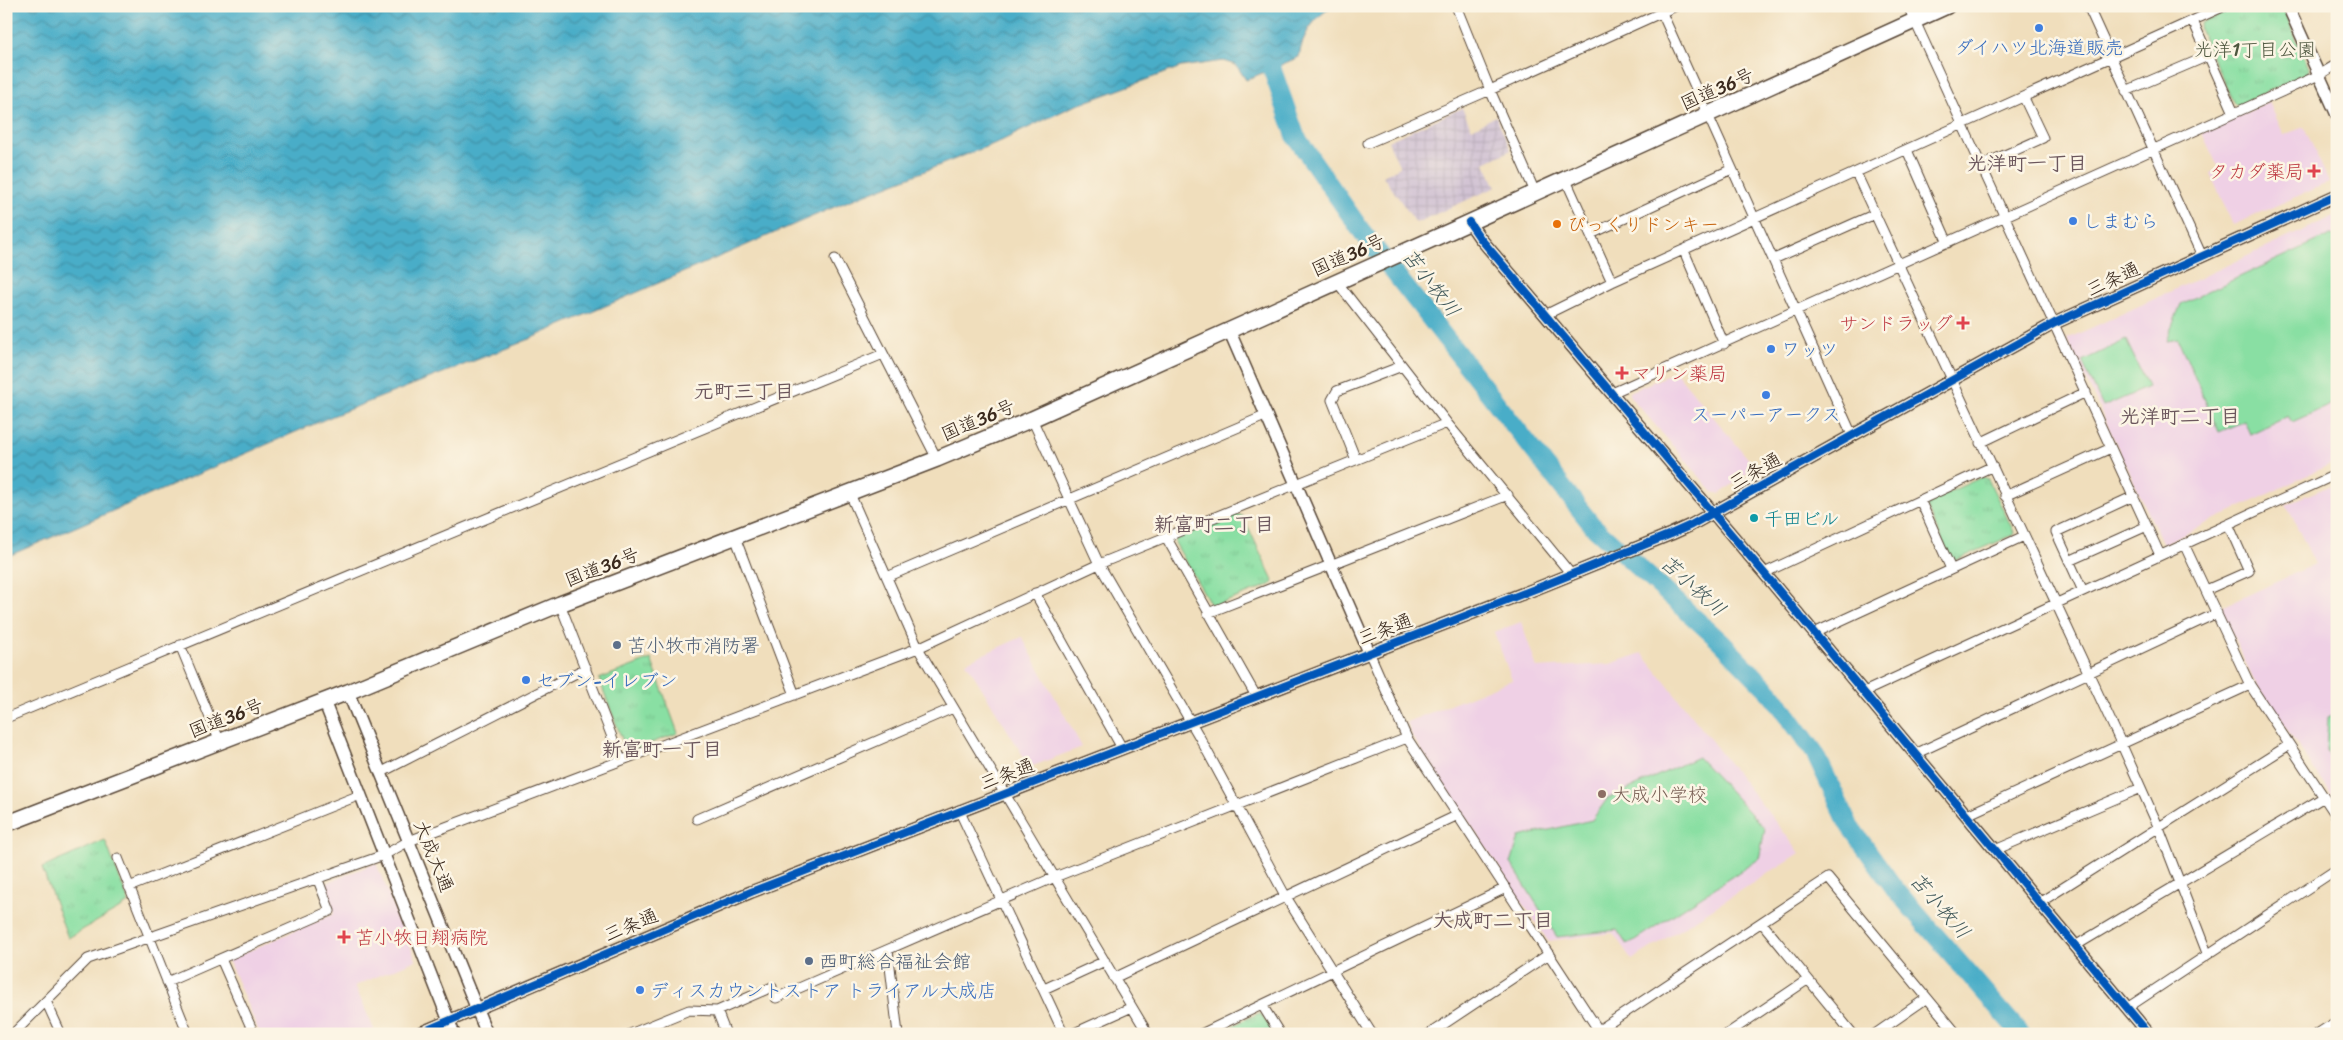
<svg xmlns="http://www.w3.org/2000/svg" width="2343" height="1040" font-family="Sriracha,'Klee One',sans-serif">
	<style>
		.built { fill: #efd0e5 }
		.industrial { fill: url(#industrial-grid) }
		.green { fill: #89dfa3; stroke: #628460 }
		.park { fill: url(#park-tufts); stroke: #628460 }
		.water { fill: url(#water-waves); stroke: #426c73 }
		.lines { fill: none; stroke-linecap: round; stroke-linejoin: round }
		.river { stroke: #49adc8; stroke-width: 19 }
		.minor-casing { stroke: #564536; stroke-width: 11 }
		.tertiary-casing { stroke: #564536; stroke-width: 14 }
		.trunk-casing { stroke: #564536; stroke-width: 18 }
		.minor { stroke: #fff; stroke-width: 9 }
		.tertiary { stroke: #fff; stroke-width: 11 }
		.trunk { stroke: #fff; stroke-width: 15 }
		.cycleway-casing { stroke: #fcf5e5; stroke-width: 11 }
		.cycleway { stroke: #0057b8; stroke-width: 8 }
		.shop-dot { fill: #3f7fe0; stroke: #fcf5e5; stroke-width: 2 }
		.health-dot { fill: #e0444e; stroke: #fcf5e5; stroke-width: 2 }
		.food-dot { fill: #e8710a; stroke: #fcf5e5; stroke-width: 2 }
		.culture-dot { fill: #0f9aa8; stroke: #fcf5e5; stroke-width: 2 }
		.service-dot { fill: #5c6f8a; stroke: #fcf5e5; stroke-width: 2 }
		.education-dot { fill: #8d6e63; stroke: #fcf5e5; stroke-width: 2 }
		.labels { text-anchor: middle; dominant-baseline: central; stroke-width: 5; stroke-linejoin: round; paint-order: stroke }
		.shop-label { font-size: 19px; fill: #366cbe; stroke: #fcf5e5; text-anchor: start }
		.park-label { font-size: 19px; fill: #4e573f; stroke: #fcf5e5 }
		.street-label { font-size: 19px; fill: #3b2a1e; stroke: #fcf5e5 }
		.health-label { font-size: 19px; fill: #be3a42; stroke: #fcf5e5; text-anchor: end }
		.food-label { font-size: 19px; fill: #c56008; stroke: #fcf5e5; text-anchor: start }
		.culture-label { font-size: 19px; fill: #0d838f; stroke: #fcf5e5; text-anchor: start }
		.service-label { font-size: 19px; fill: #4e5e75; stroke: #fcf5e5; text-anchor: start }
		.education-label { font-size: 19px; fill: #785e54; stroke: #fcf5e5; text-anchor: start }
		.neighbourhood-label { font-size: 20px; font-weight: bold; fill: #6c575d; stroke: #fcf5e5 }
		.water-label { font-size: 20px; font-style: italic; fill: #40585a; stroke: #fcf5e5 }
	</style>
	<defs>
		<pattern id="industrial-grid" width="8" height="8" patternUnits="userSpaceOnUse" patternTransform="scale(1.25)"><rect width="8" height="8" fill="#cdbed2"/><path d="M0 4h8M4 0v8" fill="none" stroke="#b1a3b4"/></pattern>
		<pattern id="park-tufts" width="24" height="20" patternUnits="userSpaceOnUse" patternTransform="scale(1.25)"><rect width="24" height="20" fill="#89dfa3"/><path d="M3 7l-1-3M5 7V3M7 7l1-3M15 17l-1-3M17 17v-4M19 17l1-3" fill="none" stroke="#77c08c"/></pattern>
		<pattern id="water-waves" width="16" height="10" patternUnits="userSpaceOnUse" patternTransform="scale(1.25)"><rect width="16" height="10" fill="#49adc8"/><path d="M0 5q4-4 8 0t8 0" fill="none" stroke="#3e8da2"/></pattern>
	</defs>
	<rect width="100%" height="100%" fill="#fcf5e5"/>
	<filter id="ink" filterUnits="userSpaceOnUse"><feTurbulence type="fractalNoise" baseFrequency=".02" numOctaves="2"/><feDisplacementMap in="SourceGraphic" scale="10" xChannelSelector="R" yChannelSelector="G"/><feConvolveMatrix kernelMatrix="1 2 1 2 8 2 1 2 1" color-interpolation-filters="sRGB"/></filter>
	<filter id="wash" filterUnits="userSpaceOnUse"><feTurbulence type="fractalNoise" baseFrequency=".0096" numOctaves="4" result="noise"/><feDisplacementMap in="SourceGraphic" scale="20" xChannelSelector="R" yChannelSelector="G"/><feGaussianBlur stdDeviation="1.12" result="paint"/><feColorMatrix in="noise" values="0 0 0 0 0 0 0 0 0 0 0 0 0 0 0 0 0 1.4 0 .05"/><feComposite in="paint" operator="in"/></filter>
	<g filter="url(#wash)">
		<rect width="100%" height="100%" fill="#f0debc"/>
		<path class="built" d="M2269,102L2284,135L2304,127L2329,182L2233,225L2210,173L2219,169L2202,133Z
			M2337,215V461L2163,544L2067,339Z
			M1676,372L1755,467L1720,494L1713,492L1629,395V392Z
			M2337,483V803L2253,679L2220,608L2315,564L2286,504Z
			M1521,622L1537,668L1610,664L1642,653L1800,853L1632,960L1613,933L1548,941L1412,736L1407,722L1512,680L1494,632Z
			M1022,637L1082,747L1030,767L966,662Z
			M376,863L416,960L355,986L376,1034H260L228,960L334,914L323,884Z"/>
		<path class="industrial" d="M1462,108L1472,129L1496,116L1511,150L1485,163L1496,187L1416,223L1383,176L1400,167L1388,141Z"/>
		<path class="green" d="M2330,235L2337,236V402L2292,422L2288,416L2250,434L2244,421L2219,432L2178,339L2166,341L2181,304Z
			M2126,340L2148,387L2103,407L2082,361Z
			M2337,713V766L2326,750L2328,717Z
			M1698,757L1765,829L1759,859L1627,945L1617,930L1557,937L1511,863L1519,837L1592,820L1607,799Z"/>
		<path class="park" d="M2238,6H2282L2309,68L2308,73L2239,105L2234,104L2199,28L2201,23Z
			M1982,477L1988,479L2014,532L2013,535L1952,562L1925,503Z
			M1235,514L1243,516L1273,580L1272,584L1215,606L1211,605L1175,543L1176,538Z
			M651,659L678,733L627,752L599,679Z
			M105,840L129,903L68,938L42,868Z
			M1257,1014H1261L1274,1034H1215Z"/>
		<path class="water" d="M6,6H1332C1313,20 1303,33 1299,57L1246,80L1236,65L1223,61L1181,67L1069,108L1001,141L846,202L520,343L335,415L6,557Z"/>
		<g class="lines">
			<path class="river" d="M1272,69L1296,137L1360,229L1592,525L1721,642L1772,694L1815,753L1849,825L1895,889L2021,1034"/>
		</g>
	</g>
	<g filter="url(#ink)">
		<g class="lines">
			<g class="minor-casing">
				<path id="minor" d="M1908,6L2160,555
					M2088,6L2202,256
					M1662,13L1852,435
					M2193,21L2234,113
					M2126,91L2208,56
					M1368,143L1490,90L1456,6
					M1907,150L1948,243
					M1982,165L2043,138L2024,98
					M1856,173L2121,743L2158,826L2207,953
					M1565,178L1612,282
					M1535,192L1490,90L1676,6
					M1591,234L1732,169
					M1684,251L1724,344
					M835,259L937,459
					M1774,259L1875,214
					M1337,282L1447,423L1571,574
					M1545,315L1612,282L2225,6
					M1612,393L2319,75L2337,64
					M1032,419L1099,564L1200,738L1286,897L1372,1034
					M1980,443L2086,392
					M1356,460L1332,400L1337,391L1402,366
					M850,494L918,648L1148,1034
					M2005,496L2111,448
					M1920,500L1951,569
					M735,537L795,695
					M1166,537L1256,696
					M2184,544L2250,685L2337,817
					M2069,561L2147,526
					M1764,573L1991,467
					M887,577L1267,415
					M2206,590L2249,571L2228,524
					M2083,591L2056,532L2134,496
					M1035,593L1122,748
					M560,604L621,760
					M1208,613L1508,495
					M1814,633L2024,536
					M180,645L220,742
					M1369,652L1407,738L1601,1034
					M1864,692L2337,474
					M6,718L883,354
					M1915,754L2217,613
					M380,773L586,668
					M959,810L1064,1034
					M1967,815L2250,685
					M697,819L953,708
					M1995,850L2141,788
					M118,858L188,1034
					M129,887L360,795
					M2039,903L2289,745
					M1762,923L1853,1034
					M2075,946L2324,797
					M888,950L898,1034
					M221,959L254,1034
					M1114,978L1458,815
					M167,982L330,911L318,880
					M1044,989L1105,961
					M776,998L1055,877L1407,738
					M46,1001L61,1034
					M1262,1005L1280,1034
					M2127,1008L2337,869
					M13,1034L88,959L384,855L409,841L918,648L1099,564L1447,423
					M630,1034L689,1010L717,1011
					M726,1034L717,1011L772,987
					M1072,1034L1132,1007
					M1201,1034L1506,888
					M1429,1034L1549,954
					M1593,1034L1828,878L1957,1034
					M1727,1034L1807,980
					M1875,1034L1927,998
					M2317,1034L2337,1021"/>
			</g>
			<g class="tertiary-casing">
				<path id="tertiary" d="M2288,6L2337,115
					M1469,222L1480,238L1764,573L2149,1034
					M1229,330L1369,652
					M348,692L487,1034
					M324,701L454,1034
					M418,1034L751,892L1540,587L1671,534L1691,525L2055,323L2337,195"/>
			</g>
			<g class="trunk-casing">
				<path id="trunk" d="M6,824L348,692L560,604L937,459L1032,419L1455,229L1947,6"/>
			</g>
			<use href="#minor" class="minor"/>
			<use href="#tertiary" class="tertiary"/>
			<use href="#trunk" class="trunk"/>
			<g class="cycleway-casing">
				<path id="cycleway" d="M1469,222L1480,238L1764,573L2149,1034
					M418,1034L751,892L1540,587L1671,534L1691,525L2055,323L2337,195"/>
			</g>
			<use href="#cycleway" class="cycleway"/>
		</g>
	</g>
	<g class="shop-dot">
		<circle cx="2039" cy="28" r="5"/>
		<circle cx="2073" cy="221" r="5"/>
		<circle cx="1771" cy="349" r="5"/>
		<circle cx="1766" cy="395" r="5"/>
		<circle cx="526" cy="680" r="5"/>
		<circle cx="640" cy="990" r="5"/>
	</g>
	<g class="health-dot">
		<path d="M2311.5 163.5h5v5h5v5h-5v5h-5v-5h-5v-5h5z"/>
		<path d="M1960.5 315.5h5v5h5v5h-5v5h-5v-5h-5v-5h5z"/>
		<path d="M1619.5 365.5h5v5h5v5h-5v5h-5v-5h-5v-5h5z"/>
		<path d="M341.5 929.5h5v5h5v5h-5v5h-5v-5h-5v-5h5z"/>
	</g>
	<circle class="food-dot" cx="1557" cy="224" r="5"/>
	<circle class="culture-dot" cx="1754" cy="518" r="5"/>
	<g class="service-dot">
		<circle cx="617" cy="645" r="5"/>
		<circle cx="809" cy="961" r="5"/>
	</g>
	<circle class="education-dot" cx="1602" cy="794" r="5"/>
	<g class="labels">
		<g class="shop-label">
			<text x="2039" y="47" text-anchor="middle">ダイハツ北海道販売</text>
			<text x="2083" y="221">しまむら</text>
			<text x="1781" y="349">ワッツ</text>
			<text x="1766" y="414" text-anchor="middle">スーパーアークス</text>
			<text x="536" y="680">セブン-イレブン</text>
			<text x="650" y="990">ディスカウントストア トライアル大成店</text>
		</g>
		<g class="park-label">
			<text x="2255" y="49">光洋1丁目公園</text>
		</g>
		<g class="street-label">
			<text transform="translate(1717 89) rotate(-24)">国道36号</text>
			<text transform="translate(1348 255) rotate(-24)">国道36号</text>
			<text transform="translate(2113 279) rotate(-25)">三条通</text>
			<text transform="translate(978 420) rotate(-23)">国道36号</text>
			<text transform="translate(1755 471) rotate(-29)">三条通</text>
			<text transform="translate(602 567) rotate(-21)">国道36号</text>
			<text transform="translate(1385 629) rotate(-21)">三条通</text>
			<text transform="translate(226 718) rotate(-21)">国道36号</text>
			<text transform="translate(1007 774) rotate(-21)">三条通</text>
			<text transform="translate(434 856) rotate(68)">大成大通</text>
			<text transform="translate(631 925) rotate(-23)">三条通</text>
		</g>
		<g class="health-label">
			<text x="2304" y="171">タカダ薬局</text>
			<text x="1953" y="323">サンドラッグ</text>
			<text x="1632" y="373" text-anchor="start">マリン薬局</text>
			<text x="355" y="937" text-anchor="start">苫小牧日翔病院</text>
		</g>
		<g class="food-label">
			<text x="1567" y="224">びっくりドンキー</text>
		</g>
		<g class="culture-label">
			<text x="1764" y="518">千田ビル</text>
		</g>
		<g class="service-label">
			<text x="627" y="645">苫小牧市消防署</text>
			<text x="819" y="961">西町総合福祉会館</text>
		</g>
		<g class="education-label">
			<text x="1612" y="794">大成小学校</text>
		</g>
		<g class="neighbourhood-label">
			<text x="2027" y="163">光洋町一丁目</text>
			<text x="744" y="391">元町三丁目</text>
			<text x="2180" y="416">光洋町二丁目</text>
			<text x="1214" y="524">新富町二丁目</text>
			<text x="662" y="749">新富町一丁目</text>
			<text x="1493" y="920">大成町二丁目</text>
		</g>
		<g class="water-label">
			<text transform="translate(1431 283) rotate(52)">苫小牧川</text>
			<text transform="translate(1693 586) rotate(42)">苫小牧川</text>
			<text transform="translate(1940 906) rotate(49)">苫小牧川</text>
		</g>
	</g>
	<rect width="2343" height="1040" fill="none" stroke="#fcf5e5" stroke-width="25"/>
</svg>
